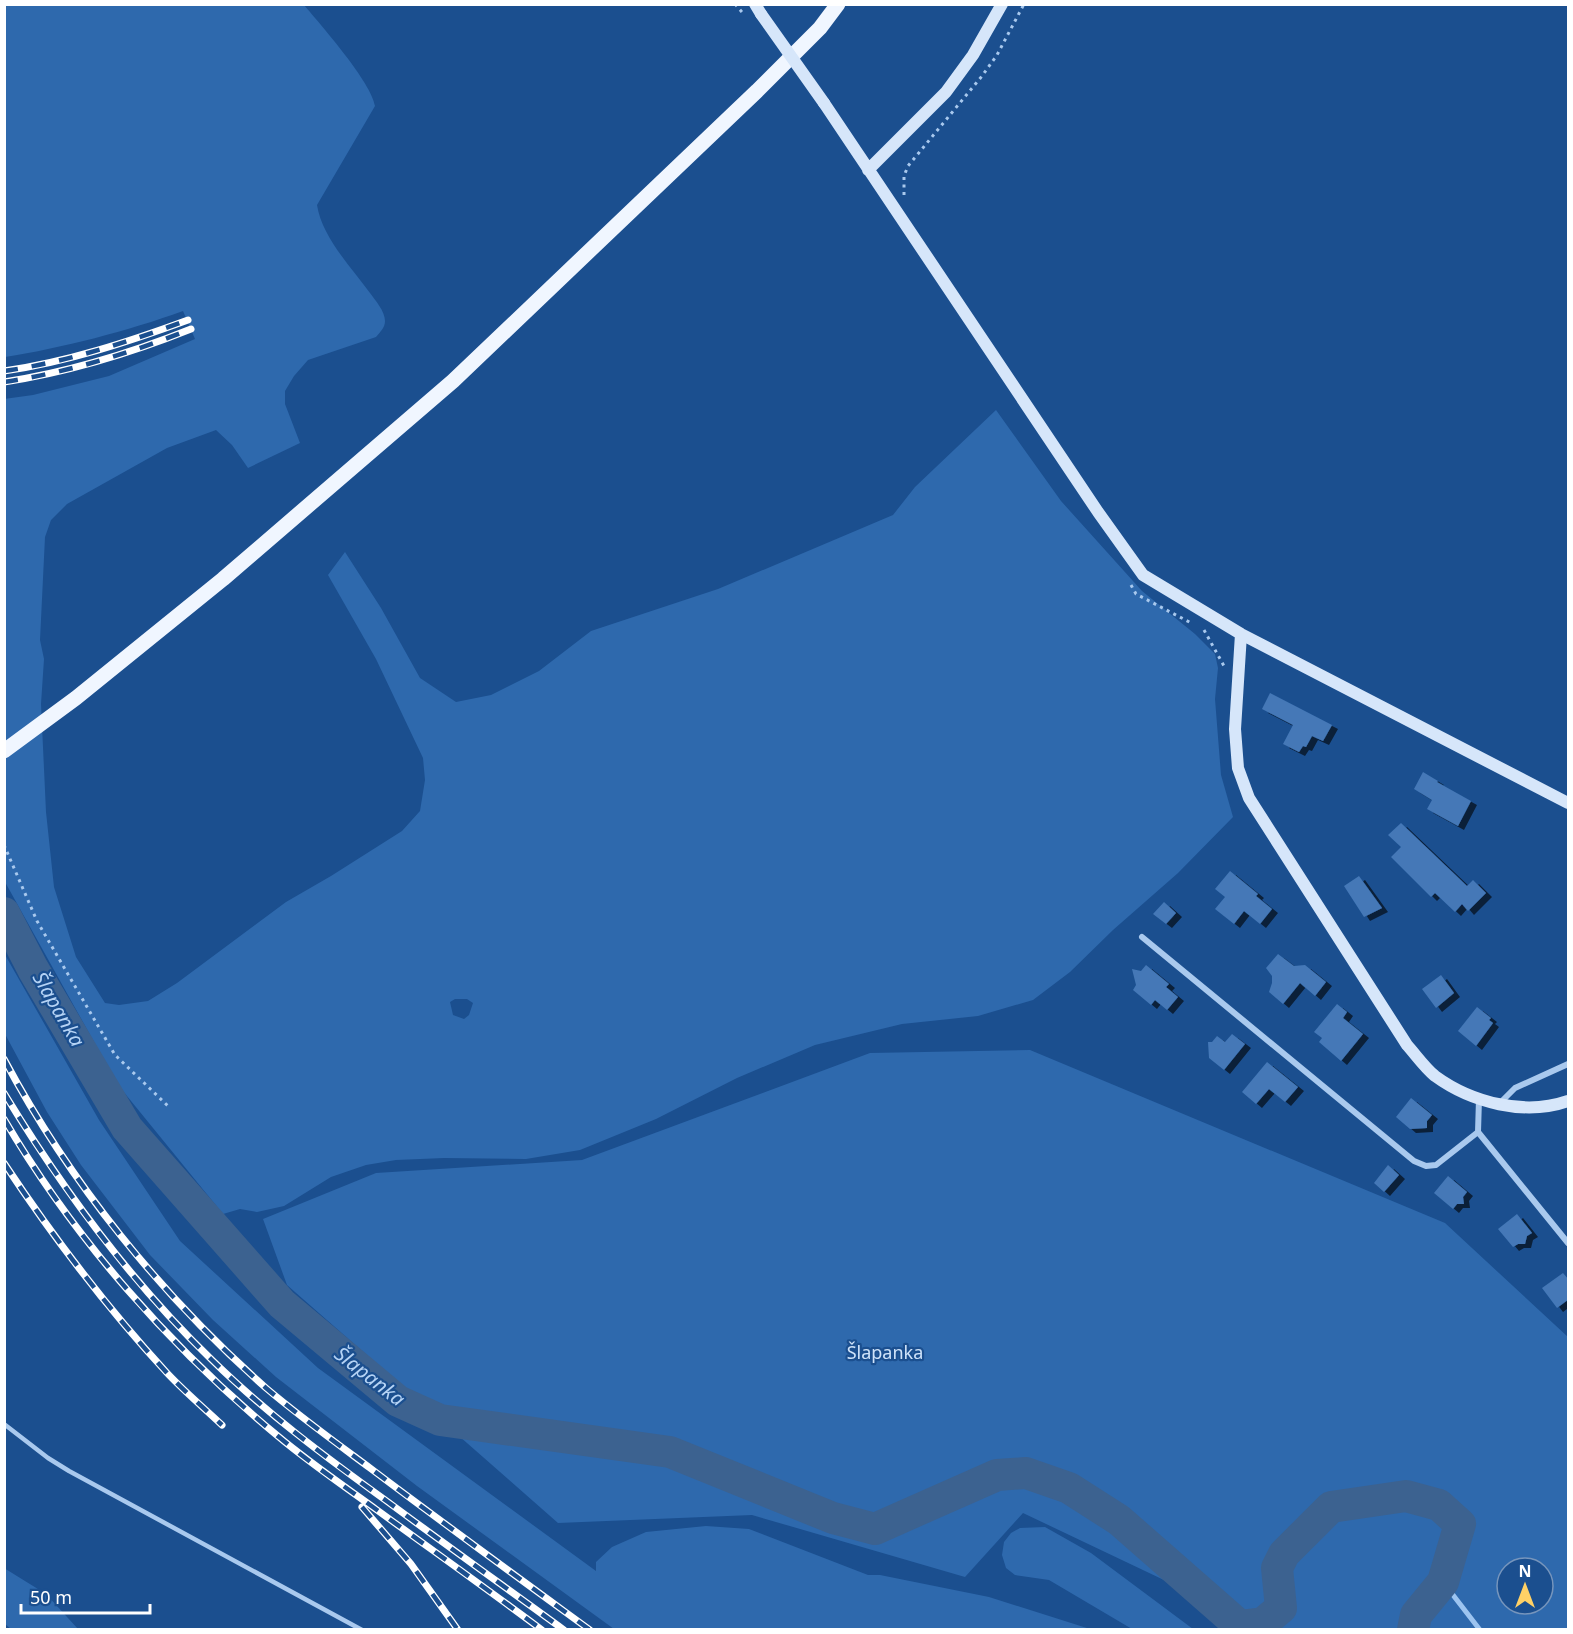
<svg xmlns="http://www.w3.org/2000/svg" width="1573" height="1634" font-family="'Noto Sans',sans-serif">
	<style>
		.green { fill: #2e69ad; fill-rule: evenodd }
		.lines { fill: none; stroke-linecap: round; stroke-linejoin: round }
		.stream { stroke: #9cc4f0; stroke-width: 5 }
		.river { stroke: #3c6290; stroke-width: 32 }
		.building { fill: #4478b7; filter: url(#shadow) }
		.path { stroke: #a9c9ee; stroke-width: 3; stroke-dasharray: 3 4.5; stroke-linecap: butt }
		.lane { stroke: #a9c9ee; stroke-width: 4.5 }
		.street { stroke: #a9c9ee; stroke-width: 6 }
		.secondary { stroke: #d6e6fa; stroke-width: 12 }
		.primary { stroke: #f0f6ff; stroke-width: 15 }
		.rail-casing { stroke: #fff; stroke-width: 7 }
		.rail { stroke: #1b4f8f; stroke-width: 4.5; stroke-dasharray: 14; stroke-linecap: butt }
		.secondary-bridge { stroke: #d6e6fa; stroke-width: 12 }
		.labels { text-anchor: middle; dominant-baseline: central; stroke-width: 4.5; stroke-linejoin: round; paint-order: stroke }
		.park-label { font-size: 18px; fill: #cfe3fa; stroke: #1b4f8f }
		.water-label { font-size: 20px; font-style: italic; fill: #b5d3f5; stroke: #1b4f8f }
	</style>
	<defs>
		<filter id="shadow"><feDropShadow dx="6" dy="4" stdDeviation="0" flood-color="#0009"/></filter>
	</defs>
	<rect width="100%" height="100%" fill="#1b4f8f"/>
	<path class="green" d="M5,5H304C321,25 372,83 375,106L317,205C322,237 351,267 370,293C375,300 385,311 385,321C385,328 380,332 376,337L308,360L294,376L285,391V404L300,443L248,468L232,445L216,430L167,448L67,504L51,520L45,537L40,640L44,659L41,704L46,812L54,887L76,957L105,1003L119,1005L148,1001L177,983L286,902L331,876L402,831L420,811L425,780L423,758L376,659L328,575L345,552L381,608L420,678L456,702L491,695L539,671L591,631L718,589L893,515L915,487L996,410L1061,501L1142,591L1195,634L1215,654L1218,668L1215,699L1221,775L1233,817L1178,873L1113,930L1070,972L1033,1000L978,1016L902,1024L815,1045L737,1078L656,1119L580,1150L526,1159L444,1158L396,1160L366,1165L331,1177L284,1206L257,1212L240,1209L223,1214L118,1085L5,882L4,399L33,395L109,376L195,339L183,311C128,331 62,348 5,357ZM455,999H467L473,1003L469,1015L464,1019L453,1015L450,1002Z
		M4,953L99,1120L180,1241L318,1368L596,1571V1562L612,1547L646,1532L706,1526L749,1529L868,1575H880L989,1597L1090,1629H614L417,1486L276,1377L213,1320L150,1255L81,1165L47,1112L5,1034Z
		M1030,1050L1445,1223L1568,1337V1629H1267L1023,1513L965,1577L752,1515L558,1523L287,1285L263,1219L376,1173L582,1160L870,1053ZM1507,1568H1543V1604H1507Z
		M1045,1527L1091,1553L1193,1629H1132L1049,1580L1015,1575L1006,1568L1002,1555L1004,1542L1011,1533L1020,1528Z
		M4,1568L46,1594L78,1629H11L5,1624Z"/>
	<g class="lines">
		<path class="stream" d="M1443,1582L1480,1630"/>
		<path class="river" d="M4,913L33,969L127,1128L282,1304L398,1401L440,1420L670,1452L833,1518L875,1529L997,1475L1026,1473L1069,1488L1119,1520L1240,1626L1263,1623L1281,1608L1277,1568L1284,1554L1331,1507L1406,1496L1439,1505L1460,1524L1443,1582L1416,1615L1413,1630"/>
	</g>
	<path class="building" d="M1270,693L1332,725L1323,741L1312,736L1306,747L1303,746L1299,752L1283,744L1293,725L1262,709Z
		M1423,772L1438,781L1437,782L1471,801L1458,826L1427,809L1432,800L1414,789Z
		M1401,823L1467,886L1473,880L1486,893L1468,911L1462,904L1455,912L1435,893L1431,897L1391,857L1401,847L1388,835Z
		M1230,871L1258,894L1256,896L1272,909L1260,924L1244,911L1234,924L1215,909L1225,897L1215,889Z
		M1359,876L1382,908L1364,917L1344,886Z
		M1164,902L1176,913L1166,924L1153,914Z
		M1278,954L1294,966L1305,965L1326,982L1315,996L1300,983L1283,1004L1269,992L1272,983V976L1266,968Z
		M1146,965L1169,984L1166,987L1178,997L1167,1010L1155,1000L1151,1005L1133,990L1136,985L1132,969L1141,971Z
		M1441,975L1454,993L1436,1008L1422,989Z
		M1337,1004L1347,1012L1343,1018L1363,1034L1341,1061L1319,1042L1322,1038L1314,1032Z
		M1477,1007L1491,1018L1489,1020L1493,1023L1476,1046L1458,1031Z
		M1232,1034L1245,1044L1224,1070L1209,1058L1208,1042H1212L1217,1036L1225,1042Z
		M1267,1062L1298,1087L1285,1102L1269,1089L1256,1104L1242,1092Z
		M1411,1098L1432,1115L1427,1121V1128L1410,1129L1396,1117Z
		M1388,1165L1399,1175L1384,1192L1374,1183Z
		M1448,1176L1467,1192L1463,1197L1464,1204H1457L1453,1209L1434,1193Z
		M1517,1214L1532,1233L1527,1236L1525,1244H1518L1513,1247L1498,1229Z
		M1563,1273L1569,1280V1299L1557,1308L1542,1288Z"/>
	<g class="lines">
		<path class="path" d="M735,4L742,12
			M904,195V176L908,166L982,76L997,55L1024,4
			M1131,585L1136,594L1193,624
			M1204,630L1224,666
			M4,845L37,921L115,1055L168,1106"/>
		<path class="lane" d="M4,1424L48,1458L69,1471L362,1630"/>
		<path class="street" d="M1142,937L1414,1161L1426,1166L1436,1165L1478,1132
			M1479,1099L1478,1132L1568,1243
			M1499,1104L1515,1088L1568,1064"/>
		<path class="secondary" d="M755,4L761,14
			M824,103L1098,512L1143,575L1241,634L1568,803
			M868,170L946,92L973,55L1002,4
			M1241,634L1235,729L1238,768L1249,798L1407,1045C1416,1055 1425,1068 1435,1076C1472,1103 1525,1116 1568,1101"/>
		<path class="primary" d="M4,751L76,698L223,579L453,381L757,91L820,28L838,4"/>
		<g class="rail-casing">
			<path id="rail" d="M4,371C67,362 128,342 188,320
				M4,382C69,372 131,353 191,329
				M4,1059C70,1183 161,1295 266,1388C299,1416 335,1442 370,1468C443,1523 516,1576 590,1630
				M4,1093C63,1190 130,1281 212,1360C266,1413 327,1458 388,1502C446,1545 505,1587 564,1630
				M4,1119C75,1240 171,1348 279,1437C310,1463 344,1486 377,1510C432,1550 487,1589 542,1630
				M4,1163C53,1237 108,1309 168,1374C185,1392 204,1408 222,1425
				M362,1507L411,1564L458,1630"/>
		</g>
		<use href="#rail" class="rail"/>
		<path class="secondary-bridge" d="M761,14L824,103"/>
	</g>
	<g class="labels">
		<g class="park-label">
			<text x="885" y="1352">Šlapanka</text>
		</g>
		<g class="water-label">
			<text transform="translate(59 1009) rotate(60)">Šlapanka</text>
			<text transform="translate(370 1376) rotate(38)">Šlapanka</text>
		</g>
	</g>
	<rect width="1573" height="1634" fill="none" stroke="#ffffff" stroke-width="12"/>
	<g transform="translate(1525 1586)"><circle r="28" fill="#1b4f8f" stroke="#7695bc" stroke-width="1.5"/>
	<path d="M0-4.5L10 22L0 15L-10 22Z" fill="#ffd166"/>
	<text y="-9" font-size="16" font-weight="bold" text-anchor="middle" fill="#ffffff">N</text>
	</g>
	<path d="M21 1604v9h129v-9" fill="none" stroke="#ffffff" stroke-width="3"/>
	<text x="30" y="1604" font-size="18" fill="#ffffff" stroke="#1b4f8f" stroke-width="4.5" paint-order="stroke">50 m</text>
</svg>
